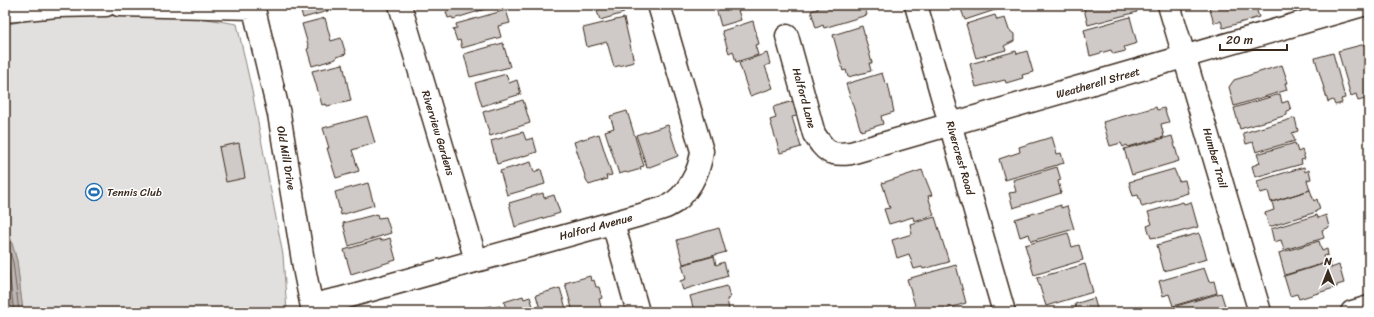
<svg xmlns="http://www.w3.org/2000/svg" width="1374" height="317" font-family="Sriracha,sans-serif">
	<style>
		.green { fill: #e2e0de; stroke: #8e857e }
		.water { fill: #bcb6b3; stroke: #887e77 }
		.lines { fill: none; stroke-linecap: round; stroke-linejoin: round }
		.shore { stroke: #6f625a; stroke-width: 1 }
		.building { fill: #cfcac7; stroke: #3b2a1e }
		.street-casing { stroke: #3b2a1e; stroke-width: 25 }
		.street { stroke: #fff; stroke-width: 22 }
		.labels { text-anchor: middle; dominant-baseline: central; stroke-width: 3; stroke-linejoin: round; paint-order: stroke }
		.street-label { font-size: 11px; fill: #3b2a1e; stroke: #fff }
		.poi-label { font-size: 11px; fill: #3b2a1e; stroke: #fff; text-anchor: start }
	</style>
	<rect width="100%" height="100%" fill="#fff"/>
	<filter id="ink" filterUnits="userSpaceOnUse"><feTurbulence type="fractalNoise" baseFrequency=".025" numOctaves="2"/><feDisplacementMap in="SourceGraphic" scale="8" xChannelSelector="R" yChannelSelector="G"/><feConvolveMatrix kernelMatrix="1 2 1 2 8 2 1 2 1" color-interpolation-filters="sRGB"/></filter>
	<g filter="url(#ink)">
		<path class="green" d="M96,12H164L237,24L252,91L283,255L287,312H23L17,261L5,219V25L27,20Z"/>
		<path class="water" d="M5,219L17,261L23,312H5Z"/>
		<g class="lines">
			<path class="shore" d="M5,238L13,262L19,312
				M5,254L8,263L14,312"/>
		</g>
		<path class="building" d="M299,5H326L328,11L303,18Z
			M449,5H491L492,7L453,19L452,17L448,18L446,12L450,10Z
			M595,5H622L624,13L600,20Z
			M715,5H742L743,8L738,10L741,20L721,26Z
			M817,5H864L867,15L824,28L823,25L816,28L811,11L818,9Z
			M951,5H1000L1001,8L965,20L961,9L953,11Z
			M1083,5H1135L1137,12L1088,25Z
			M1214,5H1255L1259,17L1223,28L1221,21L1214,23L1209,7Z
			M506,10L510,23L498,26L501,37L462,48L460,40L457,41L453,29L457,28L456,24Z
			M995,15L997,20L1005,18L1009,30L1014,34V41L1004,46L1006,50L976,58L966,24Z
			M1130,17L1137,43L1124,47L1126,51L1113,54L1111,50L1090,56L1084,30Z
			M325,18L331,41L341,38L346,54L336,57V59L312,66L307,49L309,48L302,24Z
			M624,18L634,62L614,67L607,42L587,47L583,28Z
			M753,21L759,44L755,45L758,55L736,62L733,51L729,53L722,31Z
			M862,26L872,63H869L871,71L848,77L846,70L843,71L833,35Z
			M503,43L510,67L470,77L464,54Z
			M1369,43V98L1358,101L1356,94L1351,96L1338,51Z
			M1016,51L1017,54L1027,51L1033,72L1022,75L1023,78L1006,83L1005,80L976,87L970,64Z
			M767,53L770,64L765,66L773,88L750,96L739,63Z
			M1333,53L1345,98L1341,99L1342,103L1335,105L1333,100L1328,102L1315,58Z
			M343,64L351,101L327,106L326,104L322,105L312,71Z
			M1282,65L1288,83H1285L1287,90L1234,106L1229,87L1234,80Z
			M882,73L885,83L888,84L894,112L881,116L883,124L861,131L846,84Z
			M506,74L509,83L517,80L521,94L482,106L475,83Z
			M1280,94L1282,103L1288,101L1291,110L1287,111V115L1240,129L1234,108Z
			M523,100L530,123L490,136L483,112Z
			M793,101L797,116L792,117L801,147L780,153L770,120L776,118L773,107Z
			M1156,107L1157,110L1164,108L1169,122L1161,124L1164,137L1128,147L1127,145L1123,147L1121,143L1110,146L1103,122Z
			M627,111L644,166L640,167L641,169L627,173L626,172L619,174L605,131L614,128L610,116Z
			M367,116L375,143L352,150L359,171L336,178L327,148H329L323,128Z
			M1295,118L1298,131L1292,133L1295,141L1256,152L1253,142L1246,144L1243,133Z
			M668,125L678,156L647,168L636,135Z
			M523,132L526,140L533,138L537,152L497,164L491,141Z
			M599,134L612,175L606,176L607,179L589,185L587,182L574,142Z
			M1172,136L1179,161L1132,175L1124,149Z
			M1052,137L1057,154L1061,153L1064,163L1005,180L999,159L1020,152L1019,147Z
			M239,143L245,178L226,182L219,147Z
			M1295,143L1298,152L1302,150L1305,159L1301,160L1302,164L1255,177L1252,166L1260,163L1257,154Z
			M531,162L534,172L541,169L545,184L507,195L500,171Z
			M1057,167L1061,180L1058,181L1061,193L1013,208L1009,193L1016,192L1013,180Z
			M1304,167L1305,172L1309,170L1311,179L1307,180L1310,190L1271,202L1268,191L1260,193L1257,181Z
			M1174,169L1179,181L1185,180L1188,193L1142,207L1138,195L1133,196L1129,182Z
			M922,170L932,195L928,196L934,215L914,221L913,217L889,224L884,209L890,208L882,183Z
			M368,183L374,205L341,215L335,192Z
			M1310,190L1314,201L1317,199L1320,209L1316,211V212L1269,227L1265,213L1274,210L1272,202Z
			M543,193L544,198L554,195L560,213L515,227L509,203Z
			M1183,202L1184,204L1191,202L1198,227L1157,238L1156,237L1151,238L1147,226L1152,224L1148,212Z
			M1061,205V208L1067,206L1074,229L1031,241L1029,234L1020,237L1015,219Z
			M377,214L378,218L386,217L391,233L349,246L343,223Z
			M1317,215L1318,218L1326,215L1329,227L1322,230L1324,238L1284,250L1281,240L1274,242L1271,229Z
			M935,217L949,262L923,269L922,267L914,269L909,254L897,258L892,240L912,234L910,224Z
			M719,228L726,252L683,264L677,240Z
			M1068,233L1072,247L1079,245L1083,260L1034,275L1025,245Z
			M1199,233L1207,259L1164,271L1157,245Z
			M390,238L396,260L351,274L344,250L380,239L381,241Z
			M1319,241L1322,251L1327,249L1328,255L1323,256L1325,263L1285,275L1279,253Z
			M714,256L716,265L724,262L728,276L683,290L680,281L686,279L682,265Z
			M1330,262L1331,268L1339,265L1344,283L1337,285V287L1299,299L1297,294L1290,296L1284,276Z
			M1085,264L1093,292L1046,306L1037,278Z
			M956,265L966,303L943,310V312H917L907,279Z
			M1204,268L1209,282L1214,281L1217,293L1173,306L1169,294L1163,296L1159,281Z
			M590,276L591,281L594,280L596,287H599L602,298L599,299L601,307L600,312H573L565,283Z
			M727,286L730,298L727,299L729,310L721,312H692L694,311L690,296Z
			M560,288L567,312H541L536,295Z
			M1221,293L1227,312H1171L1174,311L1173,307Z
			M523,296L524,299L530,297L535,312H507L504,302Z
			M1094,298L1098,312H1061L1076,308L1075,304Z
			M491,306L492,308L500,306L501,312H474V310Z"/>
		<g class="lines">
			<g class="street-casing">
				<path id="street" d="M119,5L253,8
					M253,5L279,114L305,273L313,312
					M400,5L476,260
					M916,5L1004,312
					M1169,5L1260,312
					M5,11L57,6L106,5
					M787,36L814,134C826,152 829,156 851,153L1363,5
					M613,223L638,312
					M312,305L339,299L644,214C651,211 660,210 668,206C687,197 700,171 702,151L659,5
					M1352,312L1369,307"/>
			</g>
			<use href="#street" class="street"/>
		</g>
	</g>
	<defs>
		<g id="stadium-ring" transform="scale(0.9)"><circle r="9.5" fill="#fff" stroke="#1f6fb2" stroke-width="1.5"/><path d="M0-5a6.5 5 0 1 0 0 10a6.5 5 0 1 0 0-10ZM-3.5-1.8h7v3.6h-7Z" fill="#1f6fb2"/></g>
	</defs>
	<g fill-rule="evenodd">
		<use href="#stadium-ring" x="94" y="192"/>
	</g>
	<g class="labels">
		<g class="street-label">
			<text transform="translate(1098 83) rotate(-16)">Weatherell Street</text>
			<text transform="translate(804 98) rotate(75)">Halford Lane</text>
			<text transform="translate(438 133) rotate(73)">Riverview Gardens</text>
			<text transform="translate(286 158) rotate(80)">Old Mill Drive</text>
			<text transform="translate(960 158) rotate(74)">Rivercrest Road</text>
			<text transform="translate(1215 158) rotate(74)">Humber Trail</text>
			<text transform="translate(596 227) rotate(-15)">Halford Avenue</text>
		</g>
		<g class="poi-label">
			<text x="107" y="192">Tennis Club</text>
		</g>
	</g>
	<rect width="1374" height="317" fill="none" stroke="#fff" stroke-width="20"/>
	<rect x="10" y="10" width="1354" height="297" fill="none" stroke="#3b2a1e" stroke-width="1.5" filter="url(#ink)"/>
	<g transform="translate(1328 271)" stroke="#ffffff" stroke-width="3" paint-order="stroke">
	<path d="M0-3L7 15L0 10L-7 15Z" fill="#3b2a1e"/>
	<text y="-6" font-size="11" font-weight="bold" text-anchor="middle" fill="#3b2a1e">N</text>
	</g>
	<path d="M1220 44v6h67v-6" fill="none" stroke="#3b2a1e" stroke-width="2"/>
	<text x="1226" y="44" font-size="12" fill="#3b2a1e" stroke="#ffffff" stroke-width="3" paint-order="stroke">20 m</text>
</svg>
